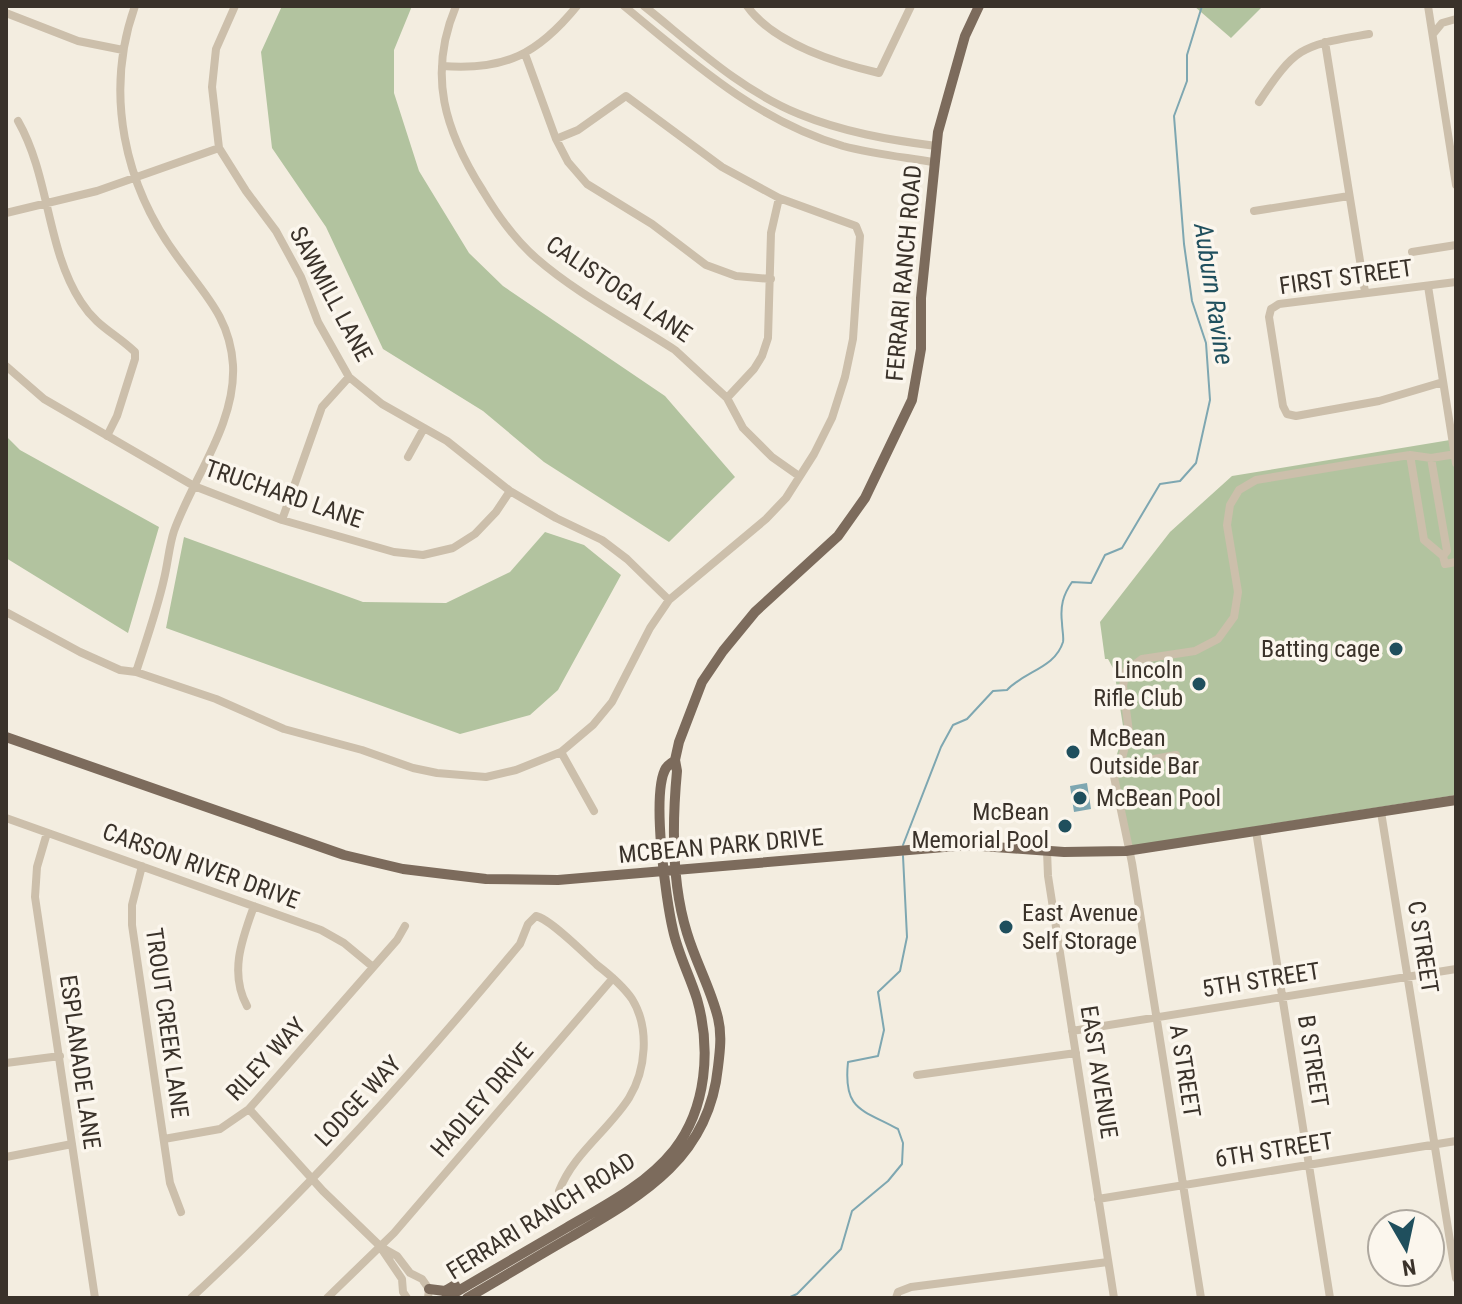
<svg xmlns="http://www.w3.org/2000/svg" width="1462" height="1304" font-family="'Roboto Condensed',sans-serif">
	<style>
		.green { fill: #b2c39f }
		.water { fill: #7ea7b1 }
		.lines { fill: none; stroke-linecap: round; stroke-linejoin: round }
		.stream { stroke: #7ea7b1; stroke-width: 2 }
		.minor { stroke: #ccbfab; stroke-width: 8 }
		.major { stroke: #7c6b5c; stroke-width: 10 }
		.poi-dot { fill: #1f4f5d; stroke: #fbf6ed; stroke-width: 3 }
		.labels { text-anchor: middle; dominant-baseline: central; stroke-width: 7; stroke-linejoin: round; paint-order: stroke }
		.street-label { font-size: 24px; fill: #3a322a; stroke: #fbf6ed }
		.poi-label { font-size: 24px; fill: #3a322a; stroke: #fbf6ed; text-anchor: end }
		.water-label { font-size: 26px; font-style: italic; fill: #1f4f5d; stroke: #fbf6ed }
	</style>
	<rect width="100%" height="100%" fill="#f3ede0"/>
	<path class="green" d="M282,6H412L394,50V93L419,171L469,253L503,286L665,396L735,477L669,542L544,462L483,411L383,349L326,227L272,148L261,52Z
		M1194,6H1263L1231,38Z
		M6,436L20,450L159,527L128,633L6,558Z
		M1450,440L1456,478V795L1126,847L1112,770L1124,732L1114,670L1108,659H1105L1100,622L1170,532L1232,476Z
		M545,532L584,545L621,575L558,690L530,715L460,734L166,628L184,537L363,602L446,603L510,572Z"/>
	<path class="water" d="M1087,783L1091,809L1074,812L1070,786Z"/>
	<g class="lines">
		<path class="stream" d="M903,845L941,747L953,725L967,719L993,691L1007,690C1025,671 1055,668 1063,642C1064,637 1062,629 1062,623C1060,606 1063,595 1072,582L1091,583L1105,555L1122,548L1160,484L1180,481L1196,463L1210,400L1206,343L1192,301L1184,244L1174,116L1187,81V55L1202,6
			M788,1298L797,1294L841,1249L852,1211L888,1181L902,1164L903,1143L898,1129C861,1109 843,1110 848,1062L878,1056L884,1030L878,992L900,971L907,937L903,856"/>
		<path class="minor" d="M135,6C104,93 124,186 179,259C205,295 230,318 233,365C236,424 193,478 174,531C169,546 168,563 164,579C157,610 146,641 136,672
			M235,6L216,49L212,87L219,148L246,191L276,231L301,277L318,322L349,377L382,404L447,441L510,491L556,518L602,540L627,559L669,600
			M456,6C427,75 445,131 483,191C498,216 514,239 536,258C577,294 629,320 675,350L727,398L743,428L772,457L799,476
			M624,6C692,62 757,121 843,146C873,154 903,157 933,162
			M644,6C693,45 740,90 799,114C843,132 889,140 936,146
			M747,6C773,43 836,63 879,73L911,6
			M1428,6L1456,185
			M6,13L78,41L123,50
			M1433,34L1442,23L1456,19
			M1325,42L1365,292
			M525,54L556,139L568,162L587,184L652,224L706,265L736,276L771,279
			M442,66C505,71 538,54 577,6
			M1259,102C1297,44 1303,46 1369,34
			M18,121C50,177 46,248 81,302C97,327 115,333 135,352V359L117,416L107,436
			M1254,211L1349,196
			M6,213L97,191L219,148
			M1412,252L1456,245
			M1428,286L1456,463
			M6,366L44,399L194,486L282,520L394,552L423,555L453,548L475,534L496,512L510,491
			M1443,382L1379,401L1296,416L1287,414L1283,406L1269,317L1271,309L1279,304L1456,282
			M727,398L754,369L762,356L768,338L771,233L779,198
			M1410,455L1424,540L1443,556L1447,551L1431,458
			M408,457L424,428
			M282,520L322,407L349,377
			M1443,556L1445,564L1456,562
			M6,612L80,652L120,670L136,672L216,699L284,729L362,750L413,768L437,773L486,777L516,770L561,752L593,725L612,702L650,628L669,600L766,519L786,498L814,454L832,418L845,377L853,339L860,236L856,226L779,198L722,167L626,96L578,130L556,139
			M561,752L594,811
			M1176,755L1138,762L1113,772L1132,863L1201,1298
			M1119,769L1129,732L1123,686L1126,671L1142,659L1195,651L1218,639L1234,617L1238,592L1227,525L1230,505L1239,490L1256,480L1364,462L1410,455L1431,458L1456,454
			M1381,812L1456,1278
			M6,818L321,930L344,943L373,967
			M1256,831L1330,1298
			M47,833L37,867L35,897L95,1298
			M1047,851L1048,876L1114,1298
			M142,866L132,905V925L170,1183L181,1212
			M247,1006C229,973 242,939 254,906
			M1072,1031L1456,969
			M6,1063L60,1056
			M917,1075L1076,1053
			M249,1109L323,1191L381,1247L397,1256L410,1273L422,1279L429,1289L428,1298
			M164,1139L220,1129L249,1109L397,940L405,926
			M6,1157L72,1144
			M1098,1199L1456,1141
			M381,1248L402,1279L403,1292L407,1298
			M191,1298C310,1188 417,1068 520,944L528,924L536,916C550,919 584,953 597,965C610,975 623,986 632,999C650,1028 646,1070 629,1098C608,1131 573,1154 559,1191
			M327,1298L394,1233L613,978
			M896,1298L898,1292L911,1287L1108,1262"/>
		<path class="major" d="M6,737L344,855L403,869L486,879L558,880L968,845L1064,852L1126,851L1456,800
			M429,1289L445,1291L455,1285
			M446,1298C486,1275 526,1251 566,1228C604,1206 646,1185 674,1150C707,1108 711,1048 697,999C690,976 678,954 673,930C666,901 651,792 666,768C668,765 672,763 675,760
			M467,1298C502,1278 536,1257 571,1237C643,1195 709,1158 718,1067C720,1051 722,1034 718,1018C711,989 696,963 687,933C671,882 672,824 677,771L675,760L679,742L702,682L723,651L755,612L838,536L865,498L912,400L921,349V298L938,132L965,36L979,6"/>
	</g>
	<g class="poi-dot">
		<circle cx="1396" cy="649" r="8"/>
		<circle cx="1199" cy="684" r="8"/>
		<circle cx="1073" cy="752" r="8"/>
		<circle cx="1080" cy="798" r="8"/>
		<circle cx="1065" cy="826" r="8"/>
		<circle cx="1006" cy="927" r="8"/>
	</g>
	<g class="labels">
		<g class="street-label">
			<text transform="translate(904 273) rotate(-85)">FERRARI RANCH ROAD</text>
			<text transform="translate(1346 277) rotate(-8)">FIRST STREET</text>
			<text transform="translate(619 289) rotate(34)">CALISTOGA LANE</text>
			<text transform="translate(331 294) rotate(62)">SAWMILL LANE</text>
			<text transform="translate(284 494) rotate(19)">TRUCHARD LANE</text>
			<text transform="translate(721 846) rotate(-5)">MCBEAN PARK DRIVE</text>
			<text transform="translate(201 866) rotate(20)">CARSON RIVER DRIVE</text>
			<text transform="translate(1423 947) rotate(81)">C STREET</text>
			<text transform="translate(1261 980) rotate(-9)">5TH STREET</text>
			<text transform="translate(167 1023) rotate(82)">TROUT CREEK LANE</text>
			<text transform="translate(266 1059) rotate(-47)">RILEY WAY</text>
			<text transform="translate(1313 1061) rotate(81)">B STREET</text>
			<text transform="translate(80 1062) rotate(82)">ESPLANADE LANE</text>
			<text transform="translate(1185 1071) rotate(81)">A STREET</text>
			<text transform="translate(1099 1072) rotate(81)">EAST AVENUE</text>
			<text transform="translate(482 1100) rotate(-49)">HADLEY DRIVE</text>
			<text transform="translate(358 1101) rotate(-47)">LODGE WAY</text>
			<text transform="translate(1274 1150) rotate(-9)">6TH STREET</text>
			<text transform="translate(541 1216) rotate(-32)">FERRARI RANCH ROAD</text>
		</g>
		<g class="poi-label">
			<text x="1380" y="649">Batting cage</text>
			<text x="1183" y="670">Lincoln<tspan x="1183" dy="28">Rifle Club</tspan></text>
			<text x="1089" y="738" text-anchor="start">McBean<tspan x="1089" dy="28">Outside Bar</tspan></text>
			<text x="1096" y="798" text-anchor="start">McBean Pool</text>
			<text x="1049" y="812">McBean<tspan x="1049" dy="28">Memorial Pool</tspan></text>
			<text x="1022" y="913" text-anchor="start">East Avenue<tspan x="1022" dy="28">Self Storage</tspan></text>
		</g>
		<g class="water-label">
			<text transform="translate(1214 294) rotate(81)">Auburn Ravine</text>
		</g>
	</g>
	<rect width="1462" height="1304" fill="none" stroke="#3a322a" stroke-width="16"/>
	<g transform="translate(1406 1248) rotate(171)"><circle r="38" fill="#fbf6ed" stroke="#aea89f" stroke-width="2"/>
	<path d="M0-6L14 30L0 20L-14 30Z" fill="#1f4f5d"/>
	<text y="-12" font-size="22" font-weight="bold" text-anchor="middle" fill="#3a322a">N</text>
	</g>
</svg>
